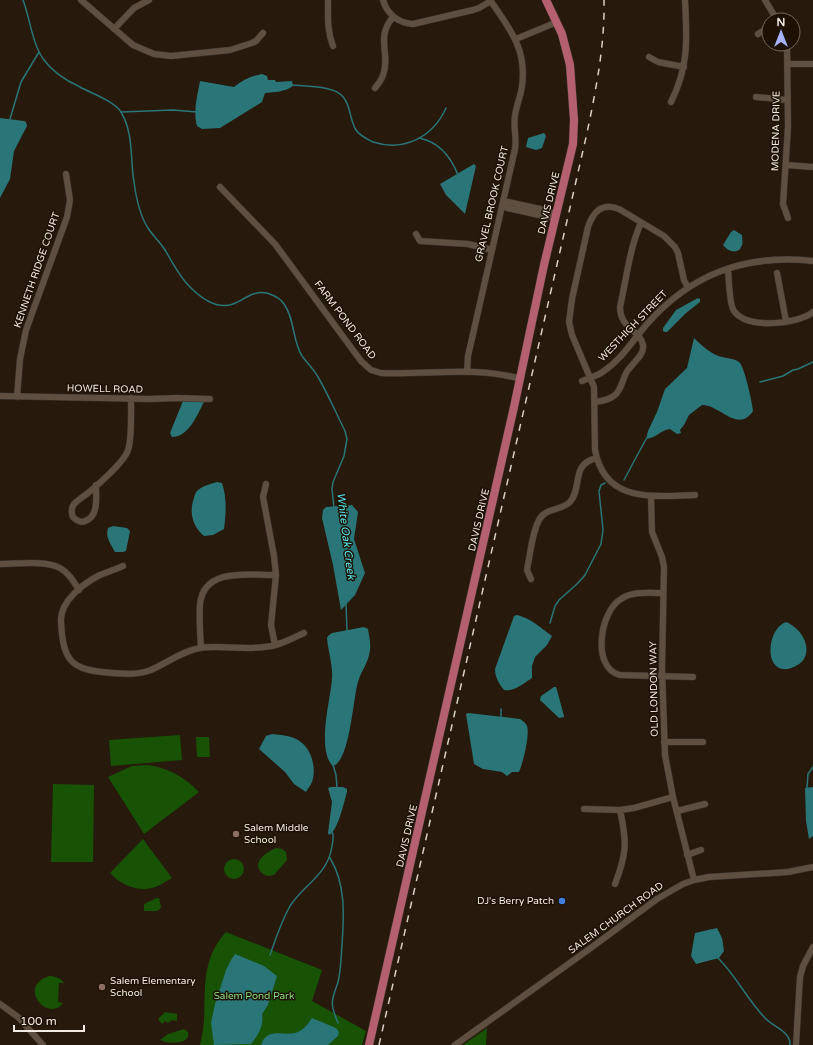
<svg xmlns="http://www.w3.org/2000/svg" width="813" height="1045" font-family="'Varela Round',sans-serif">
	<style>
		.green { fill: #175205 }
		.water { fill: #297577 }
		.lines { fill: none; stroke-linecap: round; stroke-linejoin: round }
		.stream { stroke: #297577; stroke-width: 1.5 }
		.minor-casing { stroke: #3d332d; stroke-width: 7 }
		.major-casing { stroke: #3d332d; stroke-width: 9 }
		.minor { stroke: #5e4f40; stroke-width: 6 }
		.major { stroke: #b46071; stroke-width: 8 }
		.rail { stroke: #d9d0c6; stroke-width: 1.5; stroke-dasharray: 7 7; stroke-linecap: butt }
		.education-dot { fill: #8d6e63; stroke: #1d1104; stroke-width: 1.5 }
		.shop-dot { fill: #3f7fe0; stroke: #1d1104; stroke-width: 1.5 }
		.labels { text-anchor: middle; dominant-baseline: central; stroke-width: 3; stroke-linejoin: round; paint-order: stroke }
		.street-label { font-size: 10px; fill: #f3eae1; stroke: #1d1104 }
		.poi-label { font-size: 10px; fill: #f3eae1; stroke: #1d1104; text-anchor: start }
		.park-label { font-size: 10px; fill: #8ddc7c; stroke: #1d1104 }
		.water-label { font-size: 11px; font-style: italic; fill: #5ae9ed; stroke: #1d1104 }
	</style>
	<rect width="100%" height="100%" fill="#271a0c"/>
	<path class="green" d="M180,735L182,760L111,766L109,740Z
		M196,737H209L210,757H197Z
		M147,765C169,768 183,776 199,792L144,834L108,777L132,766Z
		M53,784L94,785L93,862H51Z
		M143,839L172,878C166,881 161,885 155,887C139,893 121,885 110,873Z
		M276,848L282,849L286,852L287,860L274,875L267,876C248,867 263,853 276,848Z
		M224 869a10 10 0 1 1 20 0a10 10 0 1 1-20 0Z
		M156,898H159L161,907L160,909L157,911H144V905C146,902 152,901 156,898Z
		M226,932L322,970L312,1001L366,1031L362,1045H200C211,1005 194,967 226,932Z
		M49,976C55,976 61,978 64,983H59L58,1002L63,1003C49,1023 16,987 49,976Z
		M165,1012L177,1014V1021L172,1020L168,1023L165,1021L162,1024L158,1019Z
		M487,1028L486,1045H463Z
		M184,1029L188,1032C191,1045 168,1044 160,1040L168,1034Z"/>
	<path class="water" d="M262,74L267,76L268,80H275L276,82L292,81L293,86C285,92 275,92 265,93L262,102L220,128L202,129L197,126C193,111 197,97 200,81L234,87C243,80 251,76 262,74Z
		M0,118L24,121L26,122L27,126L14,151L10,179L0,198Z
		M544,133L546,136L542,148L536,150L526,147L528,138Z
		M474,164L476,166L465,214L446,195L440,184Z
		M734,230L742,235C742,238 743,242 742,245C739,255 728,252 723,245L731,232Z
		M698,298L700,299V302L686,313L667,332H665L663,331V328L676,310Z
		M694,338C701,345 708,351 716,355C724,359 734,357 740,363C745,370 752,401 753,411C738,434 719,404 702,405L689,415L684,425L680,430L681,433L677,434L670,429C661,430 656,438 646,439L648,431L657,412L665,389L687,368Z
		M183,401L204,402C197,415 189,437 172,437L170,433Z
		M217,482L222,483C227,498 226,513 224,529L213,535L204,536C192,526 189,512 194,498C194,497 196,492 196,492C201,486 211,484 217,482Z
		M352,505L358,512L354,539L365,573L355,595L341,610L333,565L322,518L323,510L326,507Z
		M113,526L127,528L130,531L126,551L123,552H115C111,544 105,537 108,528Z
		M517,615C532,619 541,628 552,636L547,645L535,657L532,666V678C524,683 514,692 504,690C499,684 495,677 495,669L513,619L514,616Z
		M786,622C799,627 812,644 804,659C798,668 780,675 773,662C767,650 772,627 786,622Z
		M364,627L368,629C369,636 371,643 370,650C369,662 361,671 358,682C353,698 350,761 333,766C316,750 331,698 332,678C333,665 328,651 327,638L328,636L332,633Z
		M554,687H556L557,690L564,716V717L559,718L540,700L541,696Z
		M468,713L520,719C523,721 526,723 527,726C530,735 523,763 519,772H512L507,776L502,772L483,769L474,764L466,714Z
		M272,734C282,735 295,736 302,743C313,752 317,772 311,784C310,787 307,789 306,792L294,784L285,772L259,749L266,736Z
		M331,787H343L347,789V792C344,802 338,831 329,835L328,833L332,802L328,788Z
		M813,787V836L809,839L806,821L805,788Z
		M717,928L722,938L724,951L719,958L696,964L691,956L695,933Z
		M235,954L264,966L277,976L268,1005L262,1014C264,1026 258,1035 251,1044L214,1045L211,1023L215,1004L226,970L231,960Z
		M312,1018L336,1028L339,1032L338,1036L328,1045H261C267,1027 284,1036 295,1033C303,1031 308,1024 312,1018Z"/>
	<g class="lines">
		<path class="stream" d="M23,0C30,18 32,44 44,60C52,71 67,81 80,87C91,93 114,101 121,112C134,134 130,159 134,182C136,197 140,216 148,228C153,236 160,242 165,250C173,263 179,276 190,287C201,298 217,310 233,304C244,300 253,290 267,293C273,295 281,299 284,304C295,319 292,340 302,356C307,363 314,369 318,377C328,394 336,413 345,431L347,439L344,456L333,482L332,489L334,508
			M292,85C305,86 330,86 340,94C351,102 349,119 356,130C360,136 367,139 373,142C404,152 433,137 446,108
			M121,112L173,110L197,112
			M10,119L21,82L39,52
			M419,138C439,142 451,157 458,175
			M760,382L783,376L793,370L798,369L813,362
			M624,480L646,439
			M346,604L347,631
			M550,623L555,606L559,600L577,584L585,575L601,544L603,530L599,491L601,485L605,483
			M501,717V709
			M333,765L336,775L337,787
			M807,788L808,774L813,767
			M330,858C346,884 344,916 342,945C341,957 341,970 338,982C337,986 335,990 334,994C330,1004 334,1013 338,1023
			M270,955C276,938 281,922 290,906C304,884 328,875 332,846C333,841 334,835 332,832
			M717,957C736,975 747,1000 766,1019C774,1027 791,1032 790,1045"/>
		<g class="minor-casing">
			<path id="minor" d="M81,0L133,45L154,54L171,56L230,50L252,43L256,41L263,33
				M328,0C328,16 327,31 333,46
				M383,0C387,14 398,23 413,24L473,10L479,8L491,1
				M765,0L777,20
				M114,29L134,8L149,0
				M758,34L769,27
				M516,39L557,22
				M787,44L788,127L783,204L788,218
				M649,57L658,62L684,67
				M788,64H813
				M375,88C378,84 382,80 383,75C391,54 375,38 393,17
				M756,97L787,100
				M671,102C689,66 687,39 685,0
				M786,165L813,167
				M220,187L275,244L361,361L371,370L381,373C428,375 475,366 521,379
				M508,202L549,211L556,216L548,217L507,208L503,204Z
				M416,234L420,241L468,244L492,250
				M728,269C729,279 729,304 734,311C748,330 798,324 813,312
				M777,273L786,321
				M688,288L684,280L678,253L675,247L664,236L619,209C602,202 593,212 588,227L572,299L569,322L572,335L594,387L595,450C605,504 654,496 695,495
				M467,372L468,356L515,149C517,138 513,127 515,116C516,106 521,96 522,86C527,49 510,29 490,0
				M582,381C589,378 597,376 604,371C622,359 633,340 647,324C692,273 746,254 813,261
				M0,396L150,399L177,398L210,399
				M17,397L20,359L26,330L67,217L70,200L66,174
				M595,402C603,401 609,400 615,395C623,388 622,378 628,370C633,363 645,354 643,345C640,329 620,329 620,307C626,281 630,246 641,223
				M266,484L263,497L274,556L276,575
				M96,485C96,496 99,517 85,521C82,523 77,521 74,518C71,515 71,508 74,504C78,500 84,496 88,493C98,485 125,461 128,450C132,440 131,411 131,398
				M651,496L652,532L662,557L664,567L662,669L665,755L673,797L694,880
				M0,564C16,564 46,560 60,568C69,573 74,582 79,590
				M123,566C116,569 108,572 100,575C84,583 60,601 61,621C63,662 71,670 112,673C125,674 138,675 151,670C167,663 182,651 200,648C221,645 243,650 264,647C278,646 291,639 304,633
				M531,579L527,570L528,564C531,550 532,533 539,520C546,507 561,511 570,502C583,487 570,464 597,458
				M663,593C649,593 633,591 621,599C600,611 591,668 620,675L693,677
				M201,648C200,633 199,618 200,604C204,567 249,575 276,575L271,625L275,645
				M664,742H703
				M584,809L620,810L634,808L673,797
				M677,811L705,804
				M687,855L701,850
				M615,884C627,853 627,842 620,810
				M0,1004L18,1017L43,1045
				M455,1045L588,950L657,899L683,884L694,880L709,877L788,872L813,867
				M796,1045L800,977L803,966L813,947"/>
		</g>
		<g class="major-casing">
			<path id="major" d="M369,1045L514,407L544,265L573,144L574,120L570,65L562,34L546,0"/>
		</g>
		<use href="#minor" class="minor"/>
		<use href="#major" class="major"/>
		<path class="rail" d="M379,1045L587,133C596,89 605,45 604,0"/>
	</g>
	<g class="education-dot">
		<circle cx="236" cy="834" r="4"/>
		<circle cx="102" cy="987" r="4"/>
	</g>
	<circle class="shop-dot" cx="562" cy="901" r="4"/>
	<g class="labels">
		<g class="street-label">
			<text transform="translate(776 131) rotate(-89)">MODENA DRIVE</text>
			<text transform="translate(549 203) rotate(-76)">DAVIS DRIVE</text>
			<text transform="translate(492 204) rotate(-77)">GRAVEL BROOK COURT</text>
			<text transform="translate(37 270) rotate(-71)">KENNETH RIDGE COURT</text>
			<text transform="translate(345 320) rotate(53)">FARM POND ROAD</text>
			<text transform="translate(633 326) rotate(-46)">WESTHIGH STREET</text>
			<text transform="translate(105 389) rotate(1)">HOWELL ROAD</text>
			<text transform="translate(479 520) rotate(-77)">DAVIS DRIVE</text>
			<text transform="translate(654 689) rotate(-91)">OLD LONDON WAY</text>
			<text transform="translate(407 836) rotate(-77)">DAVIS DRIVE</text>
			<text transform="translate(616 918) rotate(-36)">SALEM CHURCH ROAD</text>
		</g>
		<g class="poi-label">
			<text x="244" y="828">Salem Middle<tspan x="244" dy="12">School</tspan></text>
			<text x="554" y="901" text-anchor="end">DJ's Berry Patch</text>
			<text x="110" y="981">Salem Elementary<tspan x="110" dy="12">School</tspan></text>
		</g>
		<g class="park-label">
			<text x="254" y="996">Salem Pond Park</text>
		</g>
		<g class="water-label">
			<text transform="translate(346 536) rotate(83)">White Oak Creek</text>
		</g>
	</g>
	<g transform="translate(781 32)"><circle r="19" fill="#1d1104" stroke="#73685c"/>
	<path d="M0-3L7 15L0 10L-7 15Z" fill="#a7b1fc"/>
	<text y="-6" font-size="11" font-weight="bold" text-anchor="middle" fill="#f3eae1">N</text>
	</g>
	<path d="M14 1025v6h70v-6" fill="none" stroke="#f3eae1" stroke-width="2"/>
	<text x="20" y="1025" font-size="12" fill="#f3eae1" stroke="#1d1104" stroke-width="3" paint-order="stroke">100 m</text>
</svg>
